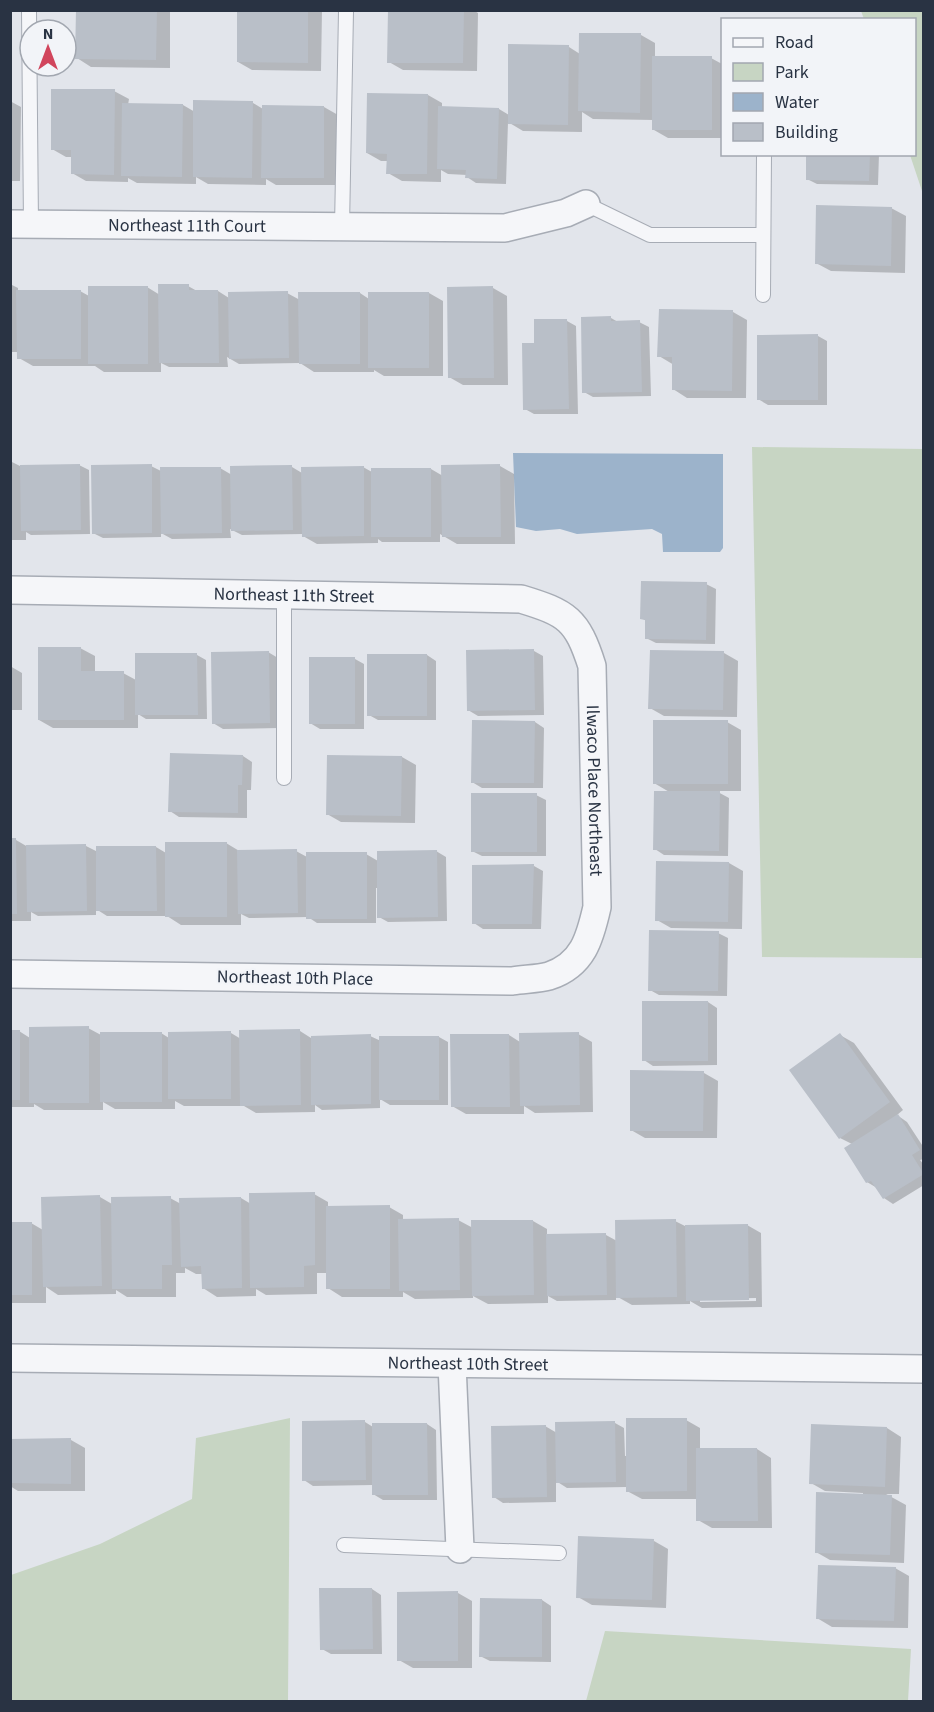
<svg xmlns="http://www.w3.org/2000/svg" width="934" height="1712" font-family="'Source Sans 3',sans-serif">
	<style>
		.green { fill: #c7d5c3 }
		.water { fill: #9cb3cb }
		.shadow { fill: #0003; fill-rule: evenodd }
		.building { fill: #b9bfc8 }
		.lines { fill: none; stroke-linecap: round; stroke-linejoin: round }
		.lane-casing { stroke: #a7acb5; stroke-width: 16 }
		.street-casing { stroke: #a7acb5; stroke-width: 30 }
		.lane { stroke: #f5f6f9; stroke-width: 14 }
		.street { stroke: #f5f6f9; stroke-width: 27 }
		.labels { text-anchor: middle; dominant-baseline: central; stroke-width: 4.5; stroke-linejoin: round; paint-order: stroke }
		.street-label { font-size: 18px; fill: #293343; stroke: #f2f4f8 }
	</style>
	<rect width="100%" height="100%" fill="#e2e5eb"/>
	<path class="green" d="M861,11H923V194L910,155L914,154V20L864,19Z
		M752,447L923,449V958L762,957Z
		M290,1418L288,1701H11V1575L100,1544L192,1499L196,1438Z
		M605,1631L911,1649L908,1701H586Z"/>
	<path class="water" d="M513,453L723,454V548L720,552H663L662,534L652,529L577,534L560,529L536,531L516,527Z"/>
	<path class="shadow" d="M77,10L170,11V68L91,67L77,58Z
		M239,10H322L321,71L252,70L238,62Z
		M389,10H473L478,13L477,71L403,70L389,62Z
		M641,35L655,43V58H711L722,64V138H668L654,130V120L593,119L582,112V132L523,131L508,122L506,184L476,183L467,177V175L448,174L441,170V182L402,181L388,173V161H381L367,153L428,95L442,103V108L499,109L509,115L569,47L580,54Z
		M114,91L129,99L128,105H183L195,112L253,103L263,109L324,107L338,115L337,185H276L266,179V185L208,184L196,177V184L137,183L128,178V182L86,181L72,173L73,157H66L52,149Z
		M10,101L21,107L20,181H10Z
		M808,154H879L878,185L817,184L807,179Z
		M891,208L906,216L905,273L831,271L816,263Z
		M10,284L18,288V292L80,291L89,296L147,287L160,295L188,286L197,291H218L229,298L287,293L300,300L360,293L369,299L429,293L443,301V376H384L374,370V372H314L300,363L239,364L227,357L228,367H169L161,363V372H104L95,366H33L19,358V352H10Z
		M448,288H493L507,296L508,385H463L449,377Z
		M733,312L747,320L746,398H687L673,389L674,365L659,356Z
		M611,318L618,322H639L649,327L651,396L593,397L584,392Z
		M567,321L576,326L578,414H534L525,409L536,344Z
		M818,336L827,341V405H768L758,399Z
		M10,461L20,466L79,465L89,470L90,534L31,535L26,532V540H10Z
		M151,466L161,471L220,468L232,475L292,467L302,473L363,467L372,472V470L431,469L443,476L500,466L514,474L515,544H457L440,534V542H382L378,539V543L317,544L303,536V534L242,535L230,529L231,538L172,539L161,533V537L103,538L93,533Z
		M706,584L716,589L715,644L656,643L646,638V621L642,618Z
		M80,648L95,656V673H123L136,680L197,655L206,660L207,719H146L138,714V728H53L39,720Z
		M534,651L543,656L544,715L478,716L468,710Z
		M268,652L278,658L279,728L223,729L213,723Z
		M724,653L738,661L737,717L664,716L650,708Z
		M427,655L436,661V720H378L369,715Z
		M355,659L364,664V729H320L310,723Z
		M10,666L22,673V710H10Z
		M473,722H535L544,728L543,788H482L472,782Z
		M727,722L741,730V791H716L729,798L728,856L664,855L655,849L671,793L654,783Z
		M243,756L252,762L251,790H247V818L179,817L170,811Z
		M402,757L416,765L415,823L341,822L327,814Z
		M536,795L546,800V856H482L472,851Z
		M10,840H16L28,847L86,846L98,852V848L156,847L166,853L226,843L241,852L296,851L307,857L366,854L378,861L436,851L446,857L447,921L388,922L379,917V888H376V923H317L308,917L249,918L241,914V925H181L167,916H107L96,909V915L38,916L31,912V921H10Z
		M729,863L743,871L742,929L671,928L657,920Z
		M534,866L543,871L541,929H483L474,923Z
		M718,933L728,938L727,996L659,995L650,990Z
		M708,1002L717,1008V1065L653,1066L644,1060Z
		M88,1028L101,1035L161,1033L169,1038L231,1033L241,1039L300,1031L311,1038L370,1036L381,1041L439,1037L448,1042V1105H390L380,1099V1108L322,1110L315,1105V1112L256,1113L244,1106H184L175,1101V1109H115L103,1102V1110H44L34,1104V1107H10V1031H19L30,1038Z
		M578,1034L592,1042L593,1112L535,1113L524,1106V1114H466L452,1106L509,1035L520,1042Z
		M840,1035L854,1043L903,1110L897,1115L907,1122L924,1148V1159L920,1160L924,1165V1185L893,1204L884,1198L877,1188L867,1182L852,1144L840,1138Z
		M704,1073L718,1081L717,1138H645L631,1130Z
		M314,1194L328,1202V1207H389L403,1215V1221L458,1220L473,1228L533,1221L547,1229V1236L606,1235L617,1241L675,1221L685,1226L747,1225L761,1233L762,1307L702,1308L690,1301V1304L632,1305L616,1296V1300L557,1301L548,1296V1303L488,1304L473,1296V1298L415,1299L403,1292V1297H342L328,1288V1273H317V1294L266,1295L256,1289V1296L217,1297L203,1288V1274H196L185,1268V1273H176V1297H127L116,1290V1294L58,1295L46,1287V1303H10V1223H31L43,1230L100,1197L112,1204L170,1198L181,1204L241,1198L251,1204ZM756,1298V1301L700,1302V1299Z
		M686,1420L700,1428V1449H757L771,1458L772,1528H712L698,1520V1499H642L627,1491V1487L567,1488L556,1481V1502L503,1503L494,1497L545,1426L557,1433L615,1423L624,1428L625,1456H627Z
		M365,1422L373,1427L427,1424L436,1430L437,1500H383L373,1494V1485L313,1486L304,1480Z
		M887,1428L901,1437L899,1494H886L906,1505L904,1563L830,1560L816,1552L863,1496V1493L825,1491L811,1483Z
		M10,1440H71L85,1448V1491H18L10,1486Z
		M654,1541L668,1549L666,1608L592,1605L578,1597Z
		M895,1568L909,1576L908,1628L832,1627L817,1618Z
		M372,1589L381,1595L382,1654H331L322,1649Z
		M458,1593L472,1601V1668H413L399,1660Z
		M542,1600L551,1606V1662L490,1661L480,1656Z"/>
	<path class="building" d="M76,10H157L156,60L75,59Z
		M237,10H308V63L237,62Z
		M388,10H464L463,63H387Z
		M579,33H641L640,113L578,111Z
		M508,44L569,45L568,125L508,124Z
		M652,56H712V130H652Z
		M51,89H115L114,175L71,174V150H51Z
		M367,93L428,94L427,174H386L387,154L366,153Z
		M193,100L253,101L252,178L193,177Z
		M122,103L183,104L182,177L121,176Z
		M262,105L324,106V178H261Z
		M438,106L499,108L497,179L465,178L466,170L437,169Z
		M806,154H870L869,181L806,180Z
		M816,205L892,207L891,266L815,264Z
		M158,284H189V290H218L219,363H159Z
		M88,286H148V364H88Z
		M493,286L494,378H448L447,287Z
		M16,290H81V359H17Z
		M288,291L289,358L229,359L228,292Z
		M298,292H360V364H299Z
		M368,292H429V368H368Z
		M659,309L733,310L732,391L672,390V357H657Z
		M611,316V321L640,320L642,392L582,393L581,317Z
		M534,319H567L569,409L523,410L522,343H534Z
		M818,334V400H757V335Z
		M80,464L81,530L21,531L20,465Z
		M152,464V533L92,534L91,465Z
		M500,464L501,537H442L441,465Z
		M292,465L293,530L231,531L230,466Z
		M364,466V536L302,537L301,467Z
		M160,467H221L222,533L161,534Z
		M371,468H431V537H371Z
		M641,581L707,582L706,640L645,639V620L640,619Z
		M38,647H81V671H124V720H38Z
		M534,649L535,710L467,711L466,650Z
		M650,650L724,651L723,710L648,709Z
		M269,651L270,723L212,724L211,652Z
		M135,653H197L198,715H135Z
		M367,654H427V716H367Z
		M309,657H355V724H309Z
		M472,720L535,721L534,783H471Z
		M653,720H728V784H653Z
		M170,753L243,755L242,785H238V813L168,812Z
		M327,755L402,756L401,816L326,815Z
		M654,791H720L719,851L653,850Z
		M471,793H537V852H471Z
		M10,838H16L17,914H10Z
		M165,842H227V917H165Z
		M86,844L87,911L27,912L26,845Z
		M96,846H156L157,911H96Z
		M297,849L298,913L238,914L237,850Z
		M437,850L438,917L377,918V851Z
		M306,852H367V919H306Z
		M656,861L729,862L728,922L655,921Z
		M534,864L532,924H472V865Z
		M649,930L719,931L718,991H648Z
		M642,1001H708V1061H642Z
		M89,1026V1103H29V1027Z
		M300,1029L301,1105L240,1106L239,1030Z
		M10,1030H20V1100H10Z
		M231,1031V1099H168V1032Z
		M100,1032H162V1102H100Z
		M579,1032L580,1105L520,1106L519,1033Z
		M840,1033L890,1102L839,1139L789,1070Z
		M371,1034V1104L311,1105V1036Z
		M450,1034H509L510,1107H451Z
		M379,1036H439V1100H379Z
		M630,1070L704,1071L703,1131H630Z
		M898,1114L920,1150L912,1155L924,1174L883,1199L871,1181L866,1183L844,1148Z
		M315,1192V1265L304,1266V1287L250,1288L249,1193Z
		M100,1195L102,1286L43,1287L41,1197Z
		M171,1196L172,1265H162V1289H112L111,1197Z
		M241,1197L242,1288L202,1289L201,1266L181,1267L179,1198Z
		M390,1205V1289H326V1206Z
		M459,1218L460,1290L399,1291L398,1219Z
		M676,1219L677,1297L616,1298L615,1220Z
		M471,1220H533L534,1295L472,1296Z
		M10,1222H32V1295H10Z
		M748,1224L749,1300L686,1301L685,1225Z
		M606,1233L607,1295L547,1296L546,1234Z
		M626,1418H687V1491L626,1492Z
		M365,1420L366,1480L302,1481V1421Z
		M615,1421L616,1482L556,1483L555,1422Z
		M372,1423H427L428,1495H372Z
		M811,1424L887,1427L885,1487L809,1484Z
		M546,1425L547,1497L492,1498L491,1426Z
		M71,1438V1484L10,1483V1439Z
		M696,1448H757L758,1521H696Z
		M816,1492L892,1495L890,1555L815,1553Z
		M578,1536L654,1539L652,1600L576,1598Z
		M818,1565L896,1567L894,1621L816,1619Z
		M319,1588H372L373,1649L320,1650Z
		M458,1591V1661H397V1592Z
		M480,1598L542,1599V1657H479Z"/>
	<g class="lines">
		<g class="lane-casing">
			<path id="lane" d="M29,11L31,225
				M586,204L650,235H763
				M342,227L346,11
				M763,295L764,154
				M284,595V778
				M344,1545L559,1553"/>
		</g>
		<g class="street-casing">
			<g id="street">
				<path id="s1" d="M10,224L505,228L566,213L586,204"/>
				<path id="s2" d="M10,590L521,599C567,613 577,619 592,666L597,907C590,938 583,965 549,976C538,979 524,979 512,981L10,974"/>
				<path id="s3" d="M10,1358L924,1369"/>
				<path d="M452,1364L460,1549"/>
			</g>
		</g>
		<use href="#lane" class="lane"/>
		<use href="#street" class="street"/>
	</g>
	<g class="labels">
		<g class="street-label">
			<text stroke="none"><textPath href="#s1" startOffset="177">Northeast 11th Court</textPath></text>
			<text stroke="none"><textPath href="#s2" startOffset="284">Northeast 11th Street</textPath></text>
			<text stroke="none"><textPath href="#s2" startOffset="740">Ilwaco Place Northeast</textPath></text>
			<text transform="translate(295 978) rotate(1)">Northeast 10th Place</text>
			<text stroke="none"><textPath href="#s3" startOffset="458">Northeast 10th Street</textPath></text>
		</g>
	</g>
	<rect width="934" height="1712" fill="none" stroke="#293343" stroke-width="24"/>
	<rect x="721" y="18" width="195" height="138" fill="#f2f4f8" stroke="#a2a7b0" stroke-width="1.5"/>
	<rect x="733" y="38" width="30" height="9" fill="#f5f6f9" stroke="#a2a7b0" stroke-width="1.5"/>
	<text x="775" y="48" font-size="18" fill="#293343">Road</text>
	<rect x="733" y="63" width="30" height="18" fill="#c7d5c3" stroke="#a2a7b0" stroke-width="1.5"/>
	<text x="775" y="78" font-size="18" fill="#293343">Park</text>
	<rect x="733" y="93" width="30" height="18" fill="#9cb3cb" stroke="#a2a7b0" stroke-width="1.5"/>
	<text x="775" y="108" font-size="18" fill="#293343">Water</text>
	<rect x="733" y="123" width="30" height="18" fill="#b9bfc8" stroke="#a2a7b0" stroke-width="1.5"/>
	<text x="775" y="138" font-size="18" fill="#293343">Building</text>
	<g transform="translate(48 48)"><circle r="28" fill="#f2f4f8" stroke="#a2a7b0" stroke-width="1.5"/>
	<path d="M0-4.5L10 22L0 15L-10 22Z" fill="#d1455c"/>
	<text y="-9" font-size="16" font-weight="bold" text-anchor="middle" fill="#293343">N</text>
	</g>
</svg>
